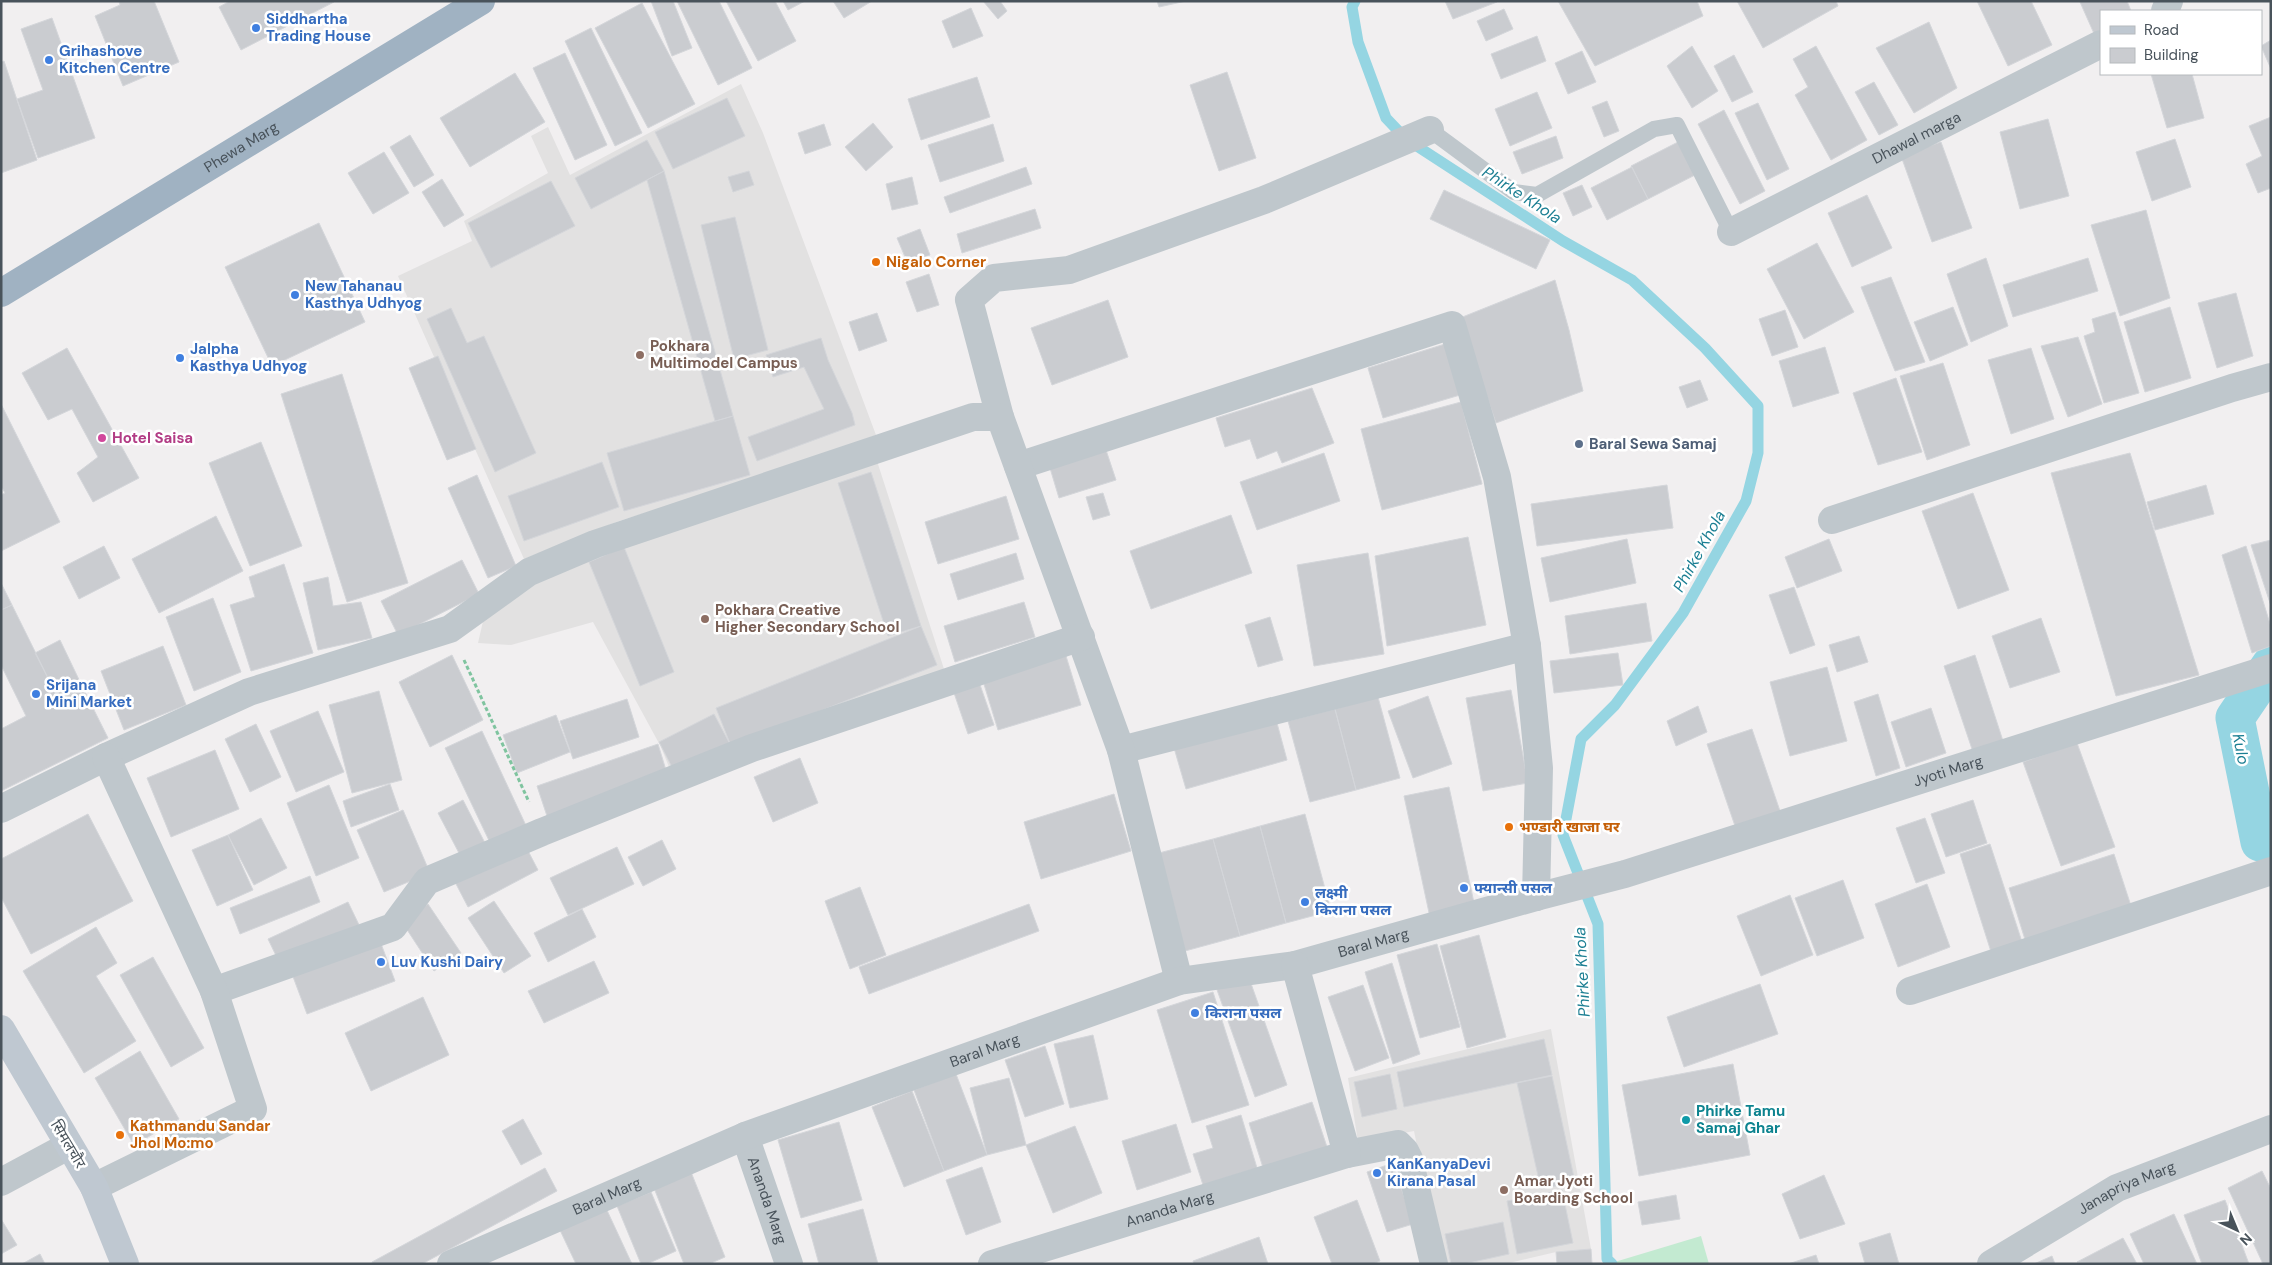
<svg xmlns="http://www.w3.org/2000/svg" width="2272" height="1265" font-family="'DM Sans','Noto Sans Devanagari',sans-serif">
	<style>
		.education { fill: #e2e1e1 }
		.green { fill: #c3ead1 }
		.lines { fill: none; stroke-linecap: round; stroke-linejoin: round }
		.stream { stroke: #95d5e2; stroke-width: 11 }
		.canal { stroke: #95d5e2; stroke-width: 39 }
		.building { fill: #caccd0; stroke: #d4d6da }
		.path { stroke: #7fc49f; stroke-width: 3; stroke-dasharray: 4 2.5; stroke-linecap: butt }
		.service { stroke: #bfc7cc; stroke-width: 16 }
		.minor { stroke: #bfc7cc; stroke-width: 28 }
		.secondary { stroke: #bfc8d1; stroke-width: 28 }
		.trunk { stroke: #a0b2c2; stroke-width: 28 }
		.shop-dot { fill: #3f7fe0; stroke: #fff; stroke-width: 2 }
		.food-dot { fill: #e8710a; stroke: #fff; stroke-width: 2 }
		.education-dot { fill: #8d6e63; stroke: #fff; stroke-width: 2 }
		.hotel-dot { fill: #d1479c; stroke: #fff; stroke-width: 2 }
		.service-dot { fill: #5c6f8a; stroke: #fff; stroke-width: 2 }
		.culture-dot { fill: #0f9aa8; stroke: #fff; stroke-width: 2 }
		.labels { text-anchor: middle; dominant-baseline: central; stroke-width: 5; stroke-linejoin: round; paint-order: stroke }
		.shop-label { font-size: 15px; font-weight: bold; fill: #366cbe; stroke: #fff; text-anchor: start }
		.street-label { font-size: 15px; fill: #49535b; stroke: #fff }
		.food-label { font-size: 15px; font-weight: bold; fill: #c56008; stroke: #fff; text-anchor: start }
		.education-label { font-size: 15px; font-weight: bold; fill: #785e54; stroke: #fff; text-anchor: start }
		.hotel-label { font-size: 15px; font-weight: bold; fill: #b23c85; stroke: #fff; text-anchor: start }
		.service-label { font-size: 15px; font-weight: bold; fill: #4e5e75; stroke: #fff; text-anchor: start }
		.culture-label { font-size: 15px; font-weight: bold; fill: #0d838f; stroke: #fff; text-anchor: start }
		.water-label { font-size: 16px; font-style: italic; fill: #1c7f93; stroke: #fff }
	</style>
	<rect width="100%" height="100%" fill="#f1eff0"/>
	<path class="education" d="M741,84L763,133L876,435L772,474L619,521L524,559L398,276L472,241L464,221L548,173L531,136L548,127L570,175Z
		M877,461L944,669L673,777L661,747L593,622L511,645L478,643L484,617L524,585L596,557Z
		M1551,1029L1591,1249L1556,1252L1505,1264H1441L1414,1131L1358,1142L1348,1078Z"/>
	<path class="green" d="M1701,1236L1709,1264H1608Z"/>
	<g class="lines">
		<path class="stream" d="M1355,1L1352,7L1358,42L1386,118L1406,139L1563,241L1632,280L1705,348L1758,406V453L1746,501L1683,613L1615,705L1581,739L1563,835L1598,924L1607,1259L1612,1264"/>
		<path class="canal" d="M2260,842L2235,718L2271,665"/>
	</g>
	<path class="building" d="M119,1H154L179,62L123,86L95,16L120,5Z
		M230,1H334V2L241,50L219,7Z
		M651,1H673L692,48L672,56Z
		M677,1H719L752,68L718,85Z
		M726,1H775L796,41L758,61Z
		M783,1H805L788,10Z
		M833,1H872L844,18Z
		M983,1H1000L1007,11L998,19Z
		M1157,1H1186L1159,7Z
		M1445,1H1496L1497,2L1453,19Z
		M1558,1H1697L1703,16L1595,66Z
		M1737,1H1836L1838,6L1763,48Z
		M1977,1H2031L2052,45L2008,66Z
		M2083,1H2127L2131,11H2101V36L2096,38L2080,2Z
		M642,3L695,104L648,128L595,28Z
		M971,8L983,36L953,48L942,21Z
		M1504,9L1513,29L1486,41L1477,21Z
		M52,18L95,138L38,158L17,99L43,90L21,29Z
		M1929,22L1957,88L1914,113L1876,48Z
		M591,28L642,133L615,146L565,41Z
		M1537,36L1546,61L1501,79L1491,54Z
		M2271,40V69L2261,46Z
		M1692,46L1718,91L1692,108L1667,66Z
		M1816,46L1867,140L1831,160L1795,95L1808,87L1793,59Z
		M1582,51L1596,82L1568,94L1555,63Z
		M565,53L607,145L575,160L533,68Z
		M1734,55L1753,92L1732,102L1714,66Z
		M4,61L37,160L1,173V62Z
		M1227,72L1256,158L1219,171L1190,85Z
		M515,73L545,122L470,167L440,118Z
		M2151,74H2192L2204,118L2167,128Z
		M977,77L990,117L921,140L908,99Z
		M1874,82L1898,125L1879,135L1855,92Z
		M1537,92L1552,128L1510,146L1495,109Z
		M727,98L745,136L673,169L655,132Z
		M1607,101L1619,131L1604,137L1592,107Z
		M1758,103L1789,169L1767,180L1735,113Z
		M1724,110L1765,191L1740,204L1698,124Z
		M2271,117V188L2258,193L2246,164L2262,156L2249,126Z
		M2048,119L2069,196L2020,209L2000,132Z
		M873,123L893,147L866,171L845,147Z
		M824,124L831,145L805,154L798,133Z
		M993,124L1004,161L940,182L928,145Z
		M410,135L434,175L414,187L390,147Z
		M1556,136L1563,158L1522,174L1513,152Z
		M2175,139L2191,187L2152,201L2136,152Z
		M647,140L664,171L591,209L575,178Z
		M1680,141L1697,174L1648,199L1631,166Z
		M1941,142L1972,228L1932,242L1901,156Z
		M384,152L409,193L373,214L348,173Z
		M1026,167L1032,184L950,213L944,197Z
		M1632,167L1648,199L1607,220L1591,188Z
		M664,171L733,416L715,421L647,180Z
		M749,171L754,185L733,192L728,177Z
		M912,177L918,204L892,210L886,184Z
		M442,179L464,215L444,227L422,192Z
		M551,181L575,226L491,268L468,223Z
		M1582,185L1592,207L1573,216L1563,193Z
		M1444,190L1550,240L1536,269L1430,219Z
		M1867,195L1892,248L1852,267L1828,213Z
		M1035,209L1041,228L962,253L957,234Z
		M2146,210L2170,298L2120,316L2091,225Z
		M735,217L768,350L734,359L701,225Z
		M319,223L365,322L272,366L225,267Z
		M920,229L930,255L908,264L897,238Z
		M1817,243L1854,312L1804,339L1767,269Z
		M1986,258L2008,326L1971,342L1947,274Z
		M2088,258L2098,291L2013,317L2003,285Z
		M929,274L939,305L917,312L906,282Z
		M1891,277L1925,362L1895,371L1861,287Z
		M1555,280L1569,330L1583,391L1496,423L1460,318Z
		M2236,293L2253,356L2217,368L2198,303Z
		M1108,300L1128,357L1052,385L1031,328Z
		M1953,307L1968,345L1930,361L1914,322Z
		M2170,307L2191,378L2145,392L2124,322Z
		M451,308L467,343L484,336L536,453L495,472L427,319Z
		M1785,310L1798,347L1772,356L1759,319Z
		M2115,312L2139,393L2104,403L2084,336L2095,332L2092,319Z
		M877,313L887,341L859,351L849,322Z
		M2078,337L2102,404L2068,417L2041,346Z
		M821,338L828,360L852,413L855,425L757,461L748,437L824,409L804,367L773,377L766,355Z
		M1445,344L1460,395L1383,418L1368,368Z
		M1825,347L1839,393L1793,407L1779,361Z
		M67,348L139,478L93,502L77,473L98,457L72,409L48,420L22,373Z
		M2031,348L2054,419L2011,434L1988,360Z
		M438,356L476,449L447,460L409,368Z
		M1943,363L1970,445L1927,460L1900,376Z
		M342,374L408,583L347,602L281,394Z
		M1896,378L1922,452L1878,465L1853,393Z
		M1700,380L1708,400L1687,408L1679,387Z
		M1312,388L1334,443L1282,463L1277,451L1257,459L1250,439L1225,447L1216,418Z
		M1461,402L1482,484L1382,510L1361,429Z
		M1,404L60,522L1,551V495L5,493L1,486Z
		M733,416L750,475L624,511L607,453Z
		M261,442L302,546L250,566L209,463Z
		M1106,450L1116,480L1059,498L1050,468Z
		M1324,453L1340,501L1257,530L1240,482Z
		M2130,453L2199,675L2116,696L2051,473Z
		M602,462L619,507L524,541L508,496Z
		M871,472L921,626L888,636L838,483Z
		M477,475L516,566L488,578L448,488Z
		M1667,485L1673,528L1537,546L1531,504Z
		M2206,485L2214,514L2155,530L2147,502Z
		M1103,493L1110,515L1093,520L1086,497Z
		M1973,493L2009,590L1958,609L1922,511Z
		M1006,496L1019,539L938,564L925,522Z
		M1231,515L1252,573L1151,609L1130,551Z
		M216,516L243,571L159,613L132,559Z
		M1468,537L1486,625L1387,646L1375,556Z
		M1627,539L1636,583L1550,602L1541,558Z
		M1829,539L1842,571L1797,588L1785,557Z
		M2271,540V606L2251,545Z
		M104,546L120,578L79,599L63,567Z
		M2246,546L2271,627V646L2252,653L2222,555Z
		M624,547L674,672L640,686L589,562Z
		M1016,553L1024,579L958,600L950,574Z
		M1368,553L1384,654L1314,666L1297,565Z
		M462,560L479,594L398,635L381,601Z
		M284,564L313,653L251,671L230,605L255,597L249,577Z
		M328,577L333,606L361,602L372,638L318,650L303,583Z
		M1,583L12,605L1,610Z
		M1794,587L1815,645L1790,654L1769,595Z
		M213,598L241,672L194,691L166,617Z
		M1024,602L1035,637L955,662L944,626Z
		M1646,603L1652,641L1570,654L1565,616Z
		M12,605L59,700L83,688L108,738L1,791V729L26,716L1,665V610Z
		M1270,617L1283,660L1258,667L1245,625Z
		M2041,618L2060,672L2010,688L1992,636Z
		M921,626L937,665L731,746L716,708Z
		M1859,636L1868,662L1837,672L1829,645Z
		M60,640L83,688L59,700L35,653Z
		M163,646L186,705L124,730L101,671Z
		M1618,653L1623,685L1554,693L1550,661Z
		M452,655L483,720L430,747L399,682Z
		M1975,655L2004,744L1974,755L1944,666Z
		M1066,656L1081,705L998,730L983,681Z
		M1827,667L1847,741L1790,756L1770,682Z
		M978,679L994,725L968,734L952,687Z
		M1511,690L1528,783L1483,791L1466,698Z
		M379,691L402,780L352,793L329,705Z
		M1878,694L1900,768L1876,776L1854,702Z
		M1428,696L1452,764L1413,778L1388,711Z
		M1378,697L1400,778L1356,790L1335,709Z
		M627,699L639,737L573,759L560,721Z
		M1698,706L1707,732L1676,746L1667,721Z
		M1931,708L1946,753L1906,767L1891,722Z
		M1335,709L1356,790L1310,802L1288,721Z
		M318,711L344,772L296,792L270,731Z
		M1274,712L1287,760L1186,789L1172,741Z
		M714,714L731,746L676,775L659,742Z
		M556,715L570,752L517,773L503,735Z
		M256,724L281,777L250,792L225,739Z
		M1752,729L1780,811L1735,826L1707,744Z
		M482,731L529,832L493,849L445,748Z
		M2077,743L2115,847L2061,866L2023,762Z
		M658,744L669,780L549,822L537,786Z
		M215,750L239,809L171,837L147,778Z
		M800,758L818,803L773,822L754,777Z
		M390,784L399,810L351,827L343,801Z
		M329,785L359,858L316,876L287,803Z
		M1449,787L1476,912L1431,922L1404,796Z
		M1114,794L1131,851L1041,879L1024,822Z
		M463,800L485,843L460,855L438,813Z
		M1973,800L1987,843L1946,857L1931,814Z
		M403,810L430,873L384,892L357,830Z
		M88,814L133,901L31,954L1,897V859Z
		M1305,814L1331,911L1286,923L1260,826Z
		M261,818L287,868L254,885L228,835Z
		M1925,818L1945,873L1916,883L1896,828Z
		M1260,826L1286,923L1240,936L1213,839Z
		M228,835L253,890L217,906L192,850Z
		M1213,839L1240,936L1185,951L1159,853Z
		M662,840L676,869L643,886L628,857Z
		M1990,844L2024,948L1993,958L1960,854Z
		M525,845L538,870L468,907L455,882Z
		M617,847L634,884L568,915L550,878Z
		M2114,854L2133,912L2027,946L2009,888Z
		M310,876L320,902L240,934L230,908Z
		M1843,880L1864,938L1817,956L1795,898Z
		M1927,884L1950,947L1898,967L1875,904Z
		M860,887L886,955L850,969L825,901Z
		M1790,895L1813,955L1761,976L1737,916Z
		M494,901L531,956L504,973L468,918Z
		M348,902L361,929L281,966L268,939Z
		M428,904L461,953L434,971L402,922Z
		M1029,904L1039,931L869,994L859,967Z
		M582,909L596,937L548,962L534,933Z
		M96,927L117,963L96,976L136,1041L84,1073L23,971Z
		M1479,935L1506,1037L1467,1048L1440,946Z
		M380,941L395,981L307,1014L292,974Z
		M1437,944L1460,1027L1420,1038L1397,955Z
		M153,957L204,1048L171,1067L120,975Z
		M594,961L609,993L544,1023L528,991Z
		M1392,963L1420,1054L1393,1064L1365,972Z
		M1248,975L1287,1085L1255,1097L1216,987Z
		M1760,984L1778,1034L1684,1067L1667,1017Z
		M1363,985L1389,1058L1355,1071L1328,997Z
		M1213,992L1249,1105L1192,1123L1157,1010Z
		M423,997L449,1055L371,1091L345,1033Z
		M1093,1035L1108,1099L1070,1108L1054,1044Z
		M1544,1039L1552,1075L1404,1107L1397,1072Z
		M1045,1046L1064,1104L1025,1117L1005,1060Z
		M140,1051L179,1119L134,1145L95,1078Z
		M1733,1064L1750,1155L1639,1176L1622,1085Z
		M956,1074L987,1155L944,1171L914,1090Z
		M1390,1074L1397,1109L1362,1117L1354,1082Z
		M1552,1076L1575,1182L1541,1189L1517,1083Z
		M1009,1078L1026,1145L987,1155L970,1088Z
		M912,1091L944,1171L904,1187L872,1107Z
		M1312,1102L1329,1153L1265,1174L1249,1123Z
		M1241,1115L1257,1168L1203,1185L1193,1154L1213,1148L1206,1126Z
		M523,1119L542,1154L521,1165L502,1131Z
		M839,1122L862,1200L801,1218L778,1140Z
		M1176,1124L1191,1172L1137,1190L1122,1141Z
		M1075,1126L1102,1193L1053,1213L1026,1145Z
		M1393,1163L1413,1224L1387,1232L1367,1172Z
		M982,1167L1001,1222L966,1235L946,1180Z
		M545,1168L557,1191L422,1264H373L372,1262Z
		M2262,1171L2271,1189V1264H2263L2228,1188Z
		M691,1172L725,1257L709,1264H684L654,1188Z
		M1824,1175L1845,1224L1800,1239L1782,1194Z
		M1562,1190L1573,1243L1517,1254L1507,1201Z
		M651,1192L676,1251L647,1264H641L617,1206Z
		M1676,1195L1680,1219L1642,1225L1638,1202Z
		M1357,1200L1380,1261L1373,1264H1332L1314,1217Z
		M2225,1200L2249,1264H2202L2184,1215Z
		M605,1206L632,1264H576L559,1228Z
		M863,1209L878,1264H819L808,1224Z
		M2174,1214L2197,1264H2144L2130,1234Z
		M1,1219L17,1245L1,1254Z
		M1503,1222L1509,1254L1464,1264H1451L1445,1234Z
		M1890,1233L1899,1264H1865L1859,1243Z
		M1259,1237L1268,1264H1194L1193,1261Z
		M2123,1238L2137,1264L2077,1262Z
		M1591,1249L1592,1264H1557L1556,1252Z
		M40,1254L45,1264H22Z
		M1816,1255L1819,1264H1788Z
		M2052,1256L2055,1264H2034Z"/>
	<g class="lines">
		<path class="path" d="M464,660L529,802"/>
		<path class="service" d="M1430,130L1514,192L1537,195L1654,129L1677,125L1731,232"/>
		<g class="minor">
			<path d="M2165,11L2169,1"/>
			<path id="s1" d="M1731,232L2101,44"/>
			<path d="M1000,417L969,300L994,278L1069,270L1264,200L1430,130"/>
			<path d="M1018,466L1452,325L1497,477L1527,646"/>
			<path d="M1832,520L2232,388L2271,377"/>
			<path d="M1121,750L1527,646L1539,768L1536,897"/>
			<path d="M1,809L106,757L249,692L450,629L529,572L595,544L973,417H1000L1121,750L1179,981"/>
			<path d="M214,991L393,927L427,881L542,832L752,748L1081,637"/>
			<path d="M1910,991L2271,871"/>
			<path id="s2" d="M745,1136L789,1264"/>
			<path d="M1347,1154L1398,1144L1405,1151L1409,1159L1434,1264"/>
			<path d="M1,1182L68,1146"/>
			<path d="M94,1187L253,1109L214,991L106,757"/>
			<path id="s3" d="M451,1264L745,1136L1179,981L1295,965L1536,897L1625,874L2271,668"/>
			<path id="s4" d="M992,1264L1347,1154L1295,965"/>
			<path id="s5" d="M1991,1264L2117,1188L2271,1129"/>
		</g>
		<path class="secondary" d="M1,1029L94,1187L125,1264"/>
		<path class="trunk" id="s6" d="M1,293L481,1"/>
	</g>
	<g class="shop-dot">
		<circle cx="256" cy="28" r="5"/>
		<circle cx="49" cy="60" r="5"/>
		<circle cx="295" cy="295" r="5"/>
		<circle cx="180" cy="358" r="5"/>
		<circle cx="36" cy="694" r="5"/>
		<circle cx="1464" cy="888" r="5"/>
		<circle cx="1305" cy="902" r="5"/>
		<circle cx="381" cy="962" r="5"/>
		<circle cx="1195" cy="1013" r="5"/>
		<circle cx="1377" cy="1173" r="5"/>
	</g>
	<g class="food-dot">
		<circle cx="876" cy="262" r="5"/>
		<circle cx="1509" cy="827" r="5"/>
		<circle cx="120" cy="1135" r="5"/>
	</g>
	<g class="education-dot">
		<circle cx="640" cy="355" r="5"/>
		<circle cx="705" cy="619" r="5"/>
		<circle cx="1504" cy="1190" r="5"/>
	</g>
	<circle class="hotel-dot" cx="102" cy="438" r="5"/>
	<circle class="service-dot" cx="1579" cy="444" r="5"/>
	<circle class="culture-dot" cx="1686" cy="1120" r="5"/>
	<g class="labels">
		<g class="shop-label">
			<text x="266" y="19">Siddhartha<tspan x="266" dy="17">Trading House</tspan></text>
			<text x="59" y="51">Grihashove<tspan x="59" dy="17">Kitchen Centre</tspan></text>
			<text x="305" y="286">New Tahanau<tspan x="305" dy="17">Kasthya Udhyog</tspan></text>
			<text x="190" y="349">Jalpha<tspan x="190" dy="17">Kasthya Udhyog</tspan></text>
			<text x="46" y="685">Srijana<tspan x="46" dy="17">Mini Market</tspan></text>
			<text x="1474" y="888">फ्यान्सी पसल</text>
			<text x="1315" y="893">लक्ष्मी<tspan x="1315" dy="17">किराना पसल</tspan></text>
			<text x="391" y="962">Luv Kushi Dairy</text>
			<text x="1205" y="1013">किराना पसल</text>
			<text x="1387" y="1164">KanKanyaDevi<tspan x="1387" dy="17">Kirana Pasal</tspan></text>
		</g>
		<g class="street-label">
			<text stroke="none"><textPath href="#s1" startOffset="208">Dhawal marga</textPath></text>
			<text stroke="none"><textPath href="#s6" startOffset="281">Phewa Marg</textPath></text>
			<text stroke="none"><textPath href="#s3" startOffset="1580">Jyoti Marg</textPath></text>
			<text stroke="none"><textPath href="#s3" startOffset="980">Baral Marg</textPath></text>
			<text stroke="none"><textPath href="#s3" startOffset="575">Baral Marg</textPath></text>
			<text transform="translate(68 1144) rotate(59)">सिमलचौर</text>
			<text stroke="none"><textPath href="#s5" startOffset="156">Janapriya Marg</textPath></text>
			<text stroke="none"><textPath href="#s3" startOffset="170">Baral Marg</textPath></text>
			<text stroke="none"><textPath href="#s2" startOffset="68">Ananda Marg</textPath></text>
			<text stroke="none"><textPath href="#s4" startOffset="186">Ananda Marg</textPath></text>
		</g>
		<g class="food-label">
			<text x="886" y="262">Nigalo Corner</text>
			<text x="1519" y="827">भण्डारी खाजा घर</text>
			<text x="130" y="1126">Kathmandu Sandar<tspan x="130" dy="17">Jhol Mo:mo</tspan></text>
		</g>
		<g class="education-label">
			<text x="650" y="346">Pokhara<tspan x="650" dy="17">Multimodel Campus</tspan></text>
			<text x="715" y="610">Pokhara Creative<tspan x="715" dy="17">Higher Secondary School</tspan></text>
			<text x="1514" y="1181">Amar Jyoti<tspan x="1514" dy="17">Boarding School</tspan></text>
		</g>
		<g class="hotel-label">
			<text x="112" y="438">Hotel Saisa</text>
		</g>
		<g class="service-label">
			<text x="1589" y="444">Baral Sewa Samaj</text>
		</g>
		<g class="culture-label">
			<text x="1696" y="1111">Phirke Tamu<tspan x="1696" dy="17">Samaj Ghar</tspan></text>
		</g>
		<g class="water-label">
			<text transform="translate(1522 195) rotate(33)">Phirke Khola</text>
			<text transform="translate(1699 551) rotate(-61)">Phirke Khola</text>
			<text transform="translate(2241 749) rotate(79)">Kulo</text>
			<text transform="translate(1582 972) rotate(-93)">Phirke Khola</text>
		</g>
	</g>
	<rect width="2272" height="1265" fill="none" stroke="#49535b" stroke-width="5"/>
	<rect x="2100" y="10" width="162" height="65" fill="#ffffff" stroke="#b6babd"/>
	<rect x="2110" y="26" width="25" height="8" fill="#bfc8d1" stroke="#b6babd"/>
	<text x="2144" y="35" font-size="15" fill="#49535b">Road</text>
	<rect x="2110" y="48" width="25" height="15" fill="#caccd0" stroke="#b6babd"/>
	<text x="2144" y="60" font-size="15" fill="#49535b">Building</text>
	<g transform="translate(2237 1230) rotate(136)" stroke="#ffffff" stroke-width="4" paint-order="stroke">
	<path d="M0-4L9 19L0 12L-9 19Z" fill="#49535b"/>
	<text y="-8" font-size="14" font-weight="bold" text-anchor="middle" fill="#49535b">N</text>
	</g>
</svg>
